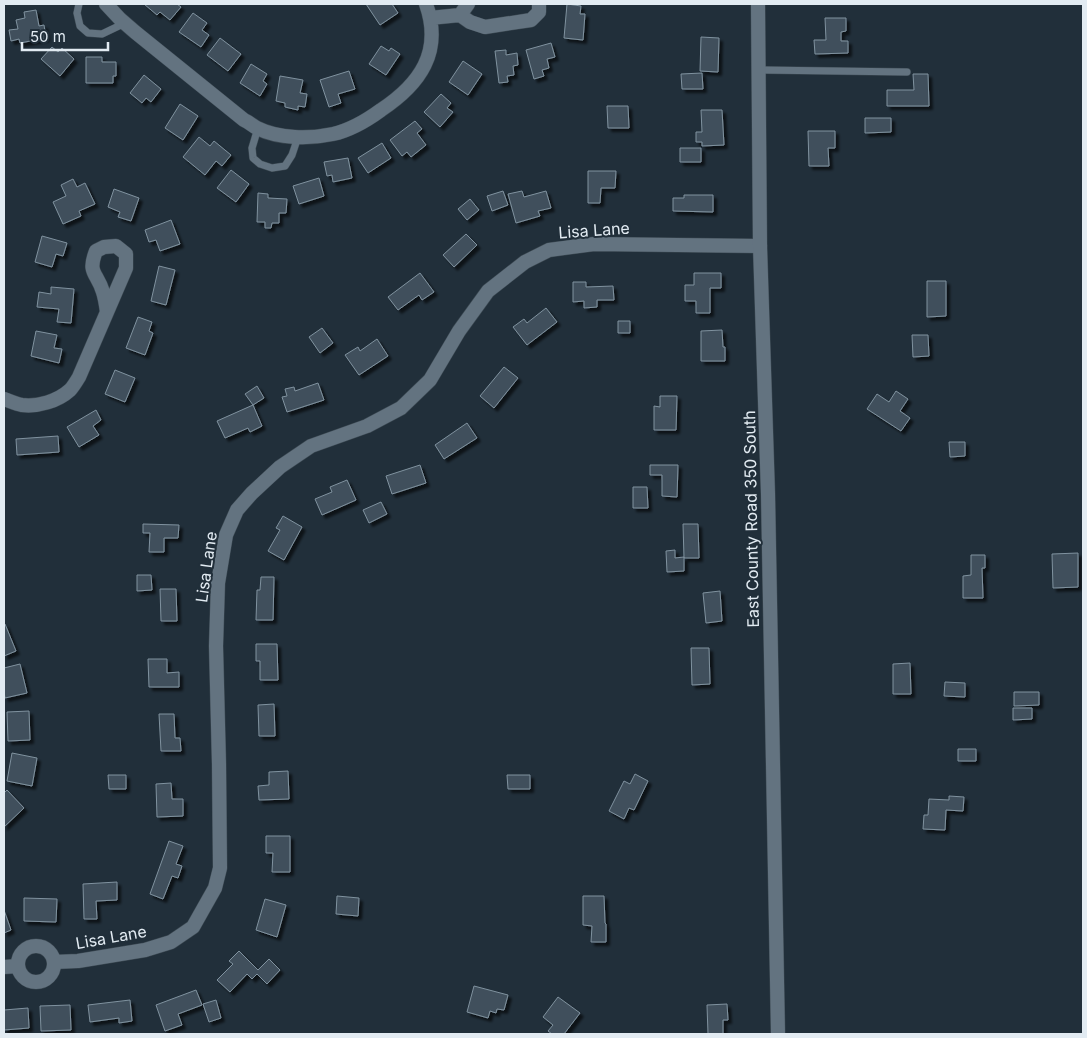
<svg xmlns="http://www.w3.org/2000/svg" width="1087" height="1038" font-family="Inter,sans-serif">
	<style>
		.building { fill: #40505c; stroke: #80929f; filter: url(#shadow) }
		.lines { fill: none; stroke-linecap: round; stroke-linejoin: round }
		.service-casing { stroke: #3d4a53; stroke-width: 8 }
		.minor-casing { stroke: #3d4a53; stroke-width: 15 }
		.tertiary-casing { stroke: #3d4a53; stroke-width: 15 }
		.service { stroke: #637380; stroke-width: 7 }
		.minor { stroke: #637380; stroke-width: 14 }
		.tertiary { stroke: #637380; stroke-width: 14 }
		.labels { text-anchor: middle; dominant-baseline: central; stroke-width: 4; stroke-linejoin: round; paint-order: stroke }
		.street-label { font-size: 16px; fill: #e2ebf2; stroke: #212f3a }
	</style>
	<defs>
		<filter id="shadow"><feDropShadow dx="3.5" dy="3.5" stdDeviation="1" flood-color="#0009"/></filter>
	</defs>
	<rect width="100%" height="100%" fill="#212f3a"/>
	<path class="building" d="M144,4H177L181,7L170,20L160,12L157,15Z
		M366,4H392L398,13L380,25Z
		M567,4L581,6L580,14H585L583,40L564,38Z
		M36,10L39,26L44,25L46,38L20,43L19,39L11,41L9,30L18,29L16,20L25,18L24,12Z
		M193,13L207,23L202,30L209,35L201,47L179,32Z
		M825,18H846V31L841,32V41H848V53L815,54L814,40H826Z
		M701,37L719,38L718,72L700,71Z
		M220,38L241,54L228,71L207,55Z
		M551,43L555,57L547,59L549,68L542,70L544,76L534,79L526,50Z
		M381,46L389,51L391,48L400,54L386,75L369,64Z
		M52,47L58,52L62,48L74,59L60,76L41,59Z
		M506,50V55L517,53L518,65L513,66L514,75L507,76L508,82L499,83L495,51Z
		M86,57H102V62H116V76H113V83H86Z
		M463,61L482,74L468,95L449,82Z
		M251,64L267,74L263,81L267,84L260,96L240,83Z
		M349,71L355,89L338,94L341,103L329,107L320,80Z
		M702,73L703,89H682L681,74Z
		M913,74H928L929,106H887V90H914Z
		M144,75L161,89L151,102L146,98L142,103L130,93Z
		M280,76L303,80L300,93L307,94L305,107L298,106V110L285,107V103L276,101Z
		M441,94L451,103L447,108L453,112L440,127L424,112Z
		M180,104L198,116L183,140L165,128Z
		M607,106H628L629,128H608Z
		M701,110H722L724,145L702,146V142H696V132H702Z
		M865,118H891V132L865,133Z
		M415,121L422,129L417,133L426,145L411,157L407,152L402,156L390,140Z
		M808,131H835V148H828L829,166H809Z
		M199,137L210,146L214,141L231,155L222,166L216,161L205,175L183,157Z
		M382,143L391,158L368,173L358,158Z
		M680,148H701V162H680Z
		M348,158L352,178L333,182L332,175L327,176L324,162Z
		M231,170L249,184L236,202L217,188Z
		M588,171H616L615,188H601L600,203H588Z
		M319,178L324,196L299,204L293,186Z
		M73,179L77,187L85,183L95,204L79,211L81,216L63,224L53,202L66,196L61,185Z
		M114,189L139,198L131,221L118,217L120,212L108,207Z
		M503,191L508,205L492,211L487,196Z
		M522,191L524,197L546,191L551,208L538,211L540,216L516,223L508,194Z
		M258,193L268,194V198L287,199L286,213H279V223H272L271,228H265V222H257Z
		M684,195H713V212L673,211V198H684Z
		M470,199L479,210L467,220L458,209Z
		M171,220L180,244L160,251L156,240L149,242L145,230Z
		M466,234L477,245L454,267L443,255Z
		M42,236L67,243L63,256L56,254L52,267L35,262Z
		M159,266L175,270L166,305L151,301Z
		M420,273L434,292L422,300L419,295L398,310L388,297Z
		M694,273H721V288H710V313H696V301H685V285H694Z
		M927,281H946V316L927,317Z
		M573,282H586V287L613,286L614,300H597V307L584,308V301L573,302Z
		M51,287L74,289L71,323L57,322L59,309L37,307L39,292L51,294Z
		M546,308L557,322L527,345L513,327L524,319L527,323Z
		M138,317L152,322L149,331L153,333L145,355L126,348Z
		M618,321H630V333H618Z
		M322,328L333,343L320,353L309,337Z
		M722,330L723,347H725V361H701V331Z
		M36,331L57,335L54,348L62,349L59,363L31,356Z
		M912,335H928L929,356L913,357Z
		M377,339L388,356L359,375L345,355L358,347L360,351Z
		M504,367L518,378L494,408L480,396Z
		M115,370L135,378L125,402L105,394Z
		M318,383L324,400L287,412L282,397L287,396L285,389L294,387L295,391Z
		M257,386L264,398L253,405L245,394Z
		M896,391L908,399L900,411L910,418L901,431L867,409L877,394L889,402Z
		M660,396H677L676,430H654V406L660,407Z
		M253,405L262,426L250,432L248,428L225,438L217,421Z
		M96,410L101,420L93,426L99,435L79,447L67,427Z
		M467,423L477,438L444,459L435,445Z
		M58,436L59,452L17,455L16,439Z
		M949,442H965V456L950,457Z
		M420,465L426,483L392,494L386,476Z
		M650,465H678L677,497L662,496V475H650Z
		M347,480L356,500L322,515L315,499L332,492L330,487Z
		M633,487H647L648,508H633Z
		M381,502L387,514L369,523L363,510Z
		M283,516L302,527L284,560L268,551L280,530L276,528Z
		M143,524L179,525L178,538H164V552H149L150,533H143Z
		M683,524H698L699,558H684Z
		M675,550V558L684,557V571L667,572L666,551Z
		M1078,553V587L1053,588L1052,554Z
		M971,555H985V568H982L983,598H963V576L971,575Z
		M137,575H151L152,590L137,591Z
		M261,577H274L273,620H256L257,590H260Z
		M160,589H176L177,621H161Z
		M720,591L722,621L706,623L703,593Z
		M4,624H5L16,651L4,656Z
		M256,644H277L278,680H260V661H256Z
		M691,648H709L710,684L692,685Z
		M148,659H167V673L179,672V687H149Z
		M910,663L911,694H893V664Z
		M20,664L27,693L5,698L4,692V668Z
		M945,682L965,683V697L944,696Z
		M1014,692H1039V705L1014,706Z
		M274,704L275,736H259L258,705Z
		M1013,708H1032V719L1013,720Z
		M29,711L30,740L8,741L7,712Z
		M159,714H174L175,738H180L181,751H161Z
		M958,749H976V761H958Z
		M12,753L37,758L32,786L7,781Z
		M288,771L289,799L259,800L258,786L269,785V772Z
		M635,774L648,781L634,810L629,808L624,819L609,811L624,781L630,784Z
		M108,775H126V789H109Z
		M507,775H530V789H508Z
		M171,783L172,799H183V816L157,817L156,784Z
		M7,790L24,808L4,827V793Z
		M949,796L964,797L963,811L946,810L945,830L923,829L924,815H928L929,799L949,800Z
		M266,836H290V872H272L273,853H266Z
		M169,841L183,846L176,864L182,866L178,878L172,876L163,899L150,894Z
		M117,882V900L96,901L97,919H84L83,884Z
		M337,896L359,898L358,916L336,914Z
		M583,896H604L605,923L606,924V942H591L592,926L583,925Z
		M24,898L57,899L56,922L24,921Z
		M265,899L286,905L277,937L256,930Z
		M4,910L11,930L4,933Z
		M239,951L258,970L269,959L280,970L267,984L257,974L252,979L247,974L230,992L217,980L233,964L229,961Z
		M474,986L508,995L504,1010L497,1009L496,1013L490,1011L488,1018L467,1012Z
		M196,990L202,1005L178,1014L182,1025L165,1031L156,1005Z
		M558,997L580,1013L564,1034H552L548,1031L553,1025L543,1017Z
		M130,1000L132,1021L119,1023V1018L90,1022L88,1005Z
		M216,1000L221,1018L209,1022L203,1004Z
		M727,1004L728,1020H723V1034H708L707,1005Z
		M70,1005L71,1030L41,1031L40,1006Z
		M28,1008L29,1028L4,1030V1010Z"/>
	<g class="lines">
		<g class="service-casing">
			<path id="service" d="M79,4L77,13L80,26L88,33L102,34L125,23
				M759,70L907,72
				M258,128L252,148L253,158L260,164L272,168L285,166L292,155L298,137"/>
		</g>
		<g class="minor-casing">
			<path id="minor" d="M106,4L120,19L135,32L244,120C249,122 253,126 257,128C279,139 310,139 333,134C351,130 366,121 381,110C420,84 443,52 426,4
				M460,15L468,4
				M430,18L460,15L470,22L485,27L531,20L539,12V4
				M4,399C10,401 16,404 22,405C38,407 58,401 70,390C73,387 76,382 79,377L126,268V254L116,246L104,247L96,251C87,274 97,272 103,292C105,298 106,305 107,312
				M18 964a18 18 0 1 1 36 0a18 18 0 1 1-36 0Z
				M54,962L78,961L145,950L171,942L193,927L215,888L220,868L219,764L216,646L218,583L226,535L237,510L252,493L280,467L311,446L367,426L401,408L430,380L459,331L488,291L525,262L549,250L594,244L760,246
				M4,967L18,966"/>
		</g>
		<g class="tertiary-casing">
			<path id="tertiary" d="M758,4L760,246L768,494L778,1034"/>
		</g>
		<use href="#service" class="service"/>
		<use href="#minor" class="minor"/>
		<use href="#tertiary" class="tertiary"/>
	</g>
	<g class="labels">
		<g class="street-label">
			<text transform="translate(594 230) rotate(-4)">Lisa Lane</text>
			<text transform="translate(751 519) rotate(-91)">East County Road 350 South</text>
			<text transform="translate(206 567) rotate(-82)">Lisa Lane</text>
			<text transform="translate(111 937) rotate(-10)">Lisa Lane</text>
		</g>
	</g>
	<rect width="1087" height="1038" fill="none" stroke="#e2ebf2" stroke-width="10"/>
	<path d="M22 42v8h86v-8" fill="none" stroke="#e2ebf2" stroke-width="2.5"/>
	<text x="30" y="42" font-size="15" fill="#e2ebf2" stroke="#212f3a" stroke-width="4" paint-order="stroke">50 m</text>
</svg>
